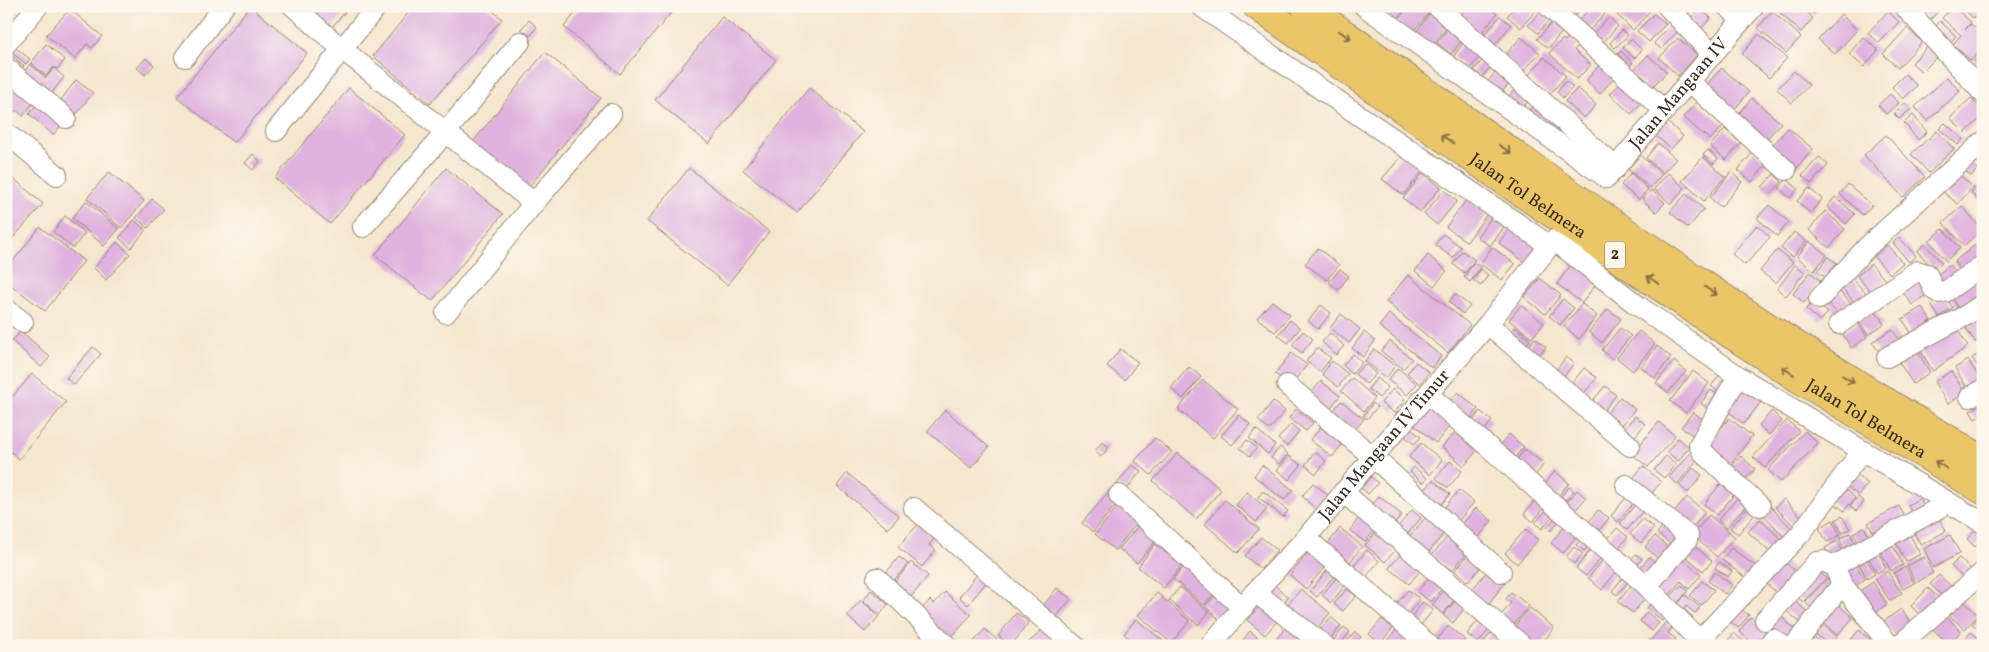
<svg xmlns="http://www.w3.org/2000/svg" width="1989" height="652" font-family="Vollkorn,serif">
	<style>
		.building { fill: #dfb2df }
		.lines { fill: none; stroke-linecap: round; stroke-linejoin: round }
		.minor-casing { stroke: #988876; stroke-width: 22 }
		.highway-casing { stroke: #988876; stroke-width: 30 }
		.minor { stroke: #fff; stroke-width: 20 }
		.highway { stroke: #ebc669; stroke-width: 28 }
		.oneway { stroke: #8a7040 }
		.labels { text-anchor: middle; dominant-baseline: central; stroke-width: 5; stroke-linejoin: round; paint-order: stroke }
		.shield { fill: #fbf7ec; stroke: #75685c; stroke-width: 1 }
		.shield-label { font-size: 16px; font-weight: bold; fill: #3b2a1e }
		.street-label { font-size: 18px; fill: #3b2a1e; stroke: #fbf7ec }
	</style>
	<rect width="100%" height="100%" fill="#fbf7ec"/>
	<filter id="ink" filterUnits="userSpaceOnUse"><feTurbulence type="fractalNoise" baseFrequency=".02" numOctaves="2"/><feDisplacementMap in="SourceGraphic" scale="10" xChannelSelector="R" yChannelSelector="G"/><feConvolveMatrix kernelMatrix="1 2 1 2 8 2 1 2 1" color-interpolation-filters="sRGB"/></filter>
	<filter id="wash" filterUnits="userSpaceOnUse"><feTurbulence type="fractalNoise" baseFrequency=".0096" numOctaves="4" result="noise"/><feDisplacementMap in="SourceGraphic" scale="20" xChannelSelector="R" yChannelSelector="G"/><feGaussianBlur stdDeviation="1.12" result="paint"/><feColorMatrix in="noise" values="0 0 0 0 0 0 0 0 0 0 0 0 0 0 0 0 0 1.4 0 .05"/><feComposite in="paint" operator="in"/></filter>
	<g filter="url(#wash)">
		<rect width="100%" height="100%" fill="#f5e6ce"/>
		<g id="blocks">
			<path class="building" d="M250,6L307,53L234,143L177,97Z
				M308,6H350L332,27Z
				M414,6H487L502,19L430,104L373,56Z
				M581,6H677L620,74L564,27Z
				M1382,6H1403L1406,8L1396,22L1380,9Z
				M1409,6L1433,8L1412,33L1397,21Z
				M1468,6H1488L1497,14L1479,36L1457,18Z
				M1516,6H1536L1538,8L1521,28L1507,16Z
				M1563,6H1584L1571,20Z
				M1592,6H1597L1605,14L1588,32L1577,22Z
				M1626,6H1646L1650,11L1633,30L1617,15Z
				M1674,6H1695L1685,17Z
				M1772,6H1800L1813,18L1801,32Z
				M1805,6H1820L1814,14Z
				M1926,6H1943L1929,21L1920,13Z
				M1953,6L1971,22L1965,30L1971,24L1983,34V48L1971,61L1953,44L1961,35L1942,18Z
				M1965,6H1983V7L1973,18L1963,9Z
				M1699,8L1711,18L1700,30L1689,20Z
				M70,9L102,36L92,48L87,44L75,59L46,35Z
				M1433,9L1450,23L1431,48L1414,35Z
				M1543,9L1552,17L1538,33L1528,25Z
				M1772,11L1801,37L1786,53L1758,28Z
				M1888,11L1899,22L1879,43L1868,33Z
				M1654,14L1666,24L1649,42L1637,31Z
				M1841,14L1857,30L1835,54L1818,39Z
				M1500,16L1511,25L1491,50L1480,40Z
				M1983,16V29L1976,23Z
				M722,17L776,60L709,144L655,100Z
				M1609,17L1618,26L1601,45L1591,36Z
				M1555,19L1566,28L1548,48L1537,39Z
				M529,20L537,27L530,36L521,29Z
				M1940,21L1956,36L1948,45L1932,31Z
				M1451,24L1466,36L1451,54L1437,43Z
				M1671,25L1678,31L1661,49L1654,43Z
				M1907,28L1922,42L1898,68L1883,54Z
				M1622,30L1628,35L1615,48L1610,43Z
				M1759,34L1787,58L1769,78L1742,54Z
				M1521,37L1540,53L1521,74L1503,58Z
				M1569,37L1578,46L1574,50L1591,65L1577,79L1549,53L1563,39L1565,41Z
				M1863,37L1878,50L1864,67L1849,54Z
				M1467,38L1484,51L1469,70L1453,57Z
				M1678,38L1697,55L1678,76L1659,58Z
				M1631,39L1642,50L1634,58L1623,48Z
				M46,44L65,60L57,69L54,67L46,76L31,63Z
				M1927,47L1937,57L1922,72L1912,63Z
				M16,48L30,59L26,64L12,53Z
				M1621,51L1633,63L1624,72L1612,60Z
				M545,52L601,98L528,188L472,143Z
				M1983,52V68L1974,61Z
				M1648,55L1667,72L1649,90L1631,73Z
				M12,56L24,66L17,74L6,63Z
				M1485,57L1493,64L1482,77L1474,70Z
				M1544,57L1566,76L1549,95L1528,76Z
				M146,58L154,65L145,75L137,68Z
				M1601,63L1615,76L1600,94L1586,81Z
				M30,64L46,78L54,68L64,77L47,99L19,78Z
				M1722,68L1749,92L1733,111L1705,86Z
				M1497,70L1511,82L1499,95L1486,84Z
				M1794,71L1809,85L1792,103L1777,89Z
				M1905,74L1917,86L1903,99L1892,87Z
				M1947,77L1960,91L1927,121L1915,107Z
				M13,78L37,98L23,116L16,110L7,121L6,87Z
				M1624,79L1645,99L1631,114L1610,94Z
				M76,80L93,93L74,117L58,104Z
				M1566,81L1573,87L1563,98L1557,92Z
				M1517,87L1530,99L1519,112L1505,100Z
				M349,88L405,135L330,224L275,178Z
				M809,88L863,132L797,213L743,170Z
				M1578,88L1596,105L1584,118L1565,101Z
				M1890,94L1899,103L1886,114L1878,105Z
				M1752,98L1781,123L1763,143L1735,118Z
				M1971,98L1983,111V116L1965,133L1950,118Z
				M39,101L64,122L53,135L29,114Z
				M1697,102L1724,125L1710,140L1683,117Z
				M1535,103L1566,131L1557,141L1526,114Z
				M1905,103L1911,109L1899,119L1894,114Z
				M1913,115L1927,132L1918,140L1904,123Z
				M1666,121L1683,136L1671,149L1654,134Z
				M1945,123L1963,139L1958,145L1939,129Z
				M1788,128L1813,149L1797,168L1772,146Z
				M1725,129L1741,143L1726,160L1710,146Z
				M1937,131L1954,149L1929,173L1911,154Z
				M1886,135L1925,177L1903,197L1864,155Z
				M1658,143L1676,159L1663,173L1646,158Z
				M1708,150L1718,159L1713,164L1703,155Z
				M1983,150V168L1973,159Z
				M1754,151L1768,163L1752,182L1738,170Z
				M1405,152L1425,168L1403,195L1382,179Z
				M253,154L260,161L253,170L245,163Z
				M1640,155L1662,174L1650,188L1628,169Z
				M1703,157L1725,177L1704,201L1682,181Z
				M1819,157L1828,165L1811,184L1802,176Z
				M1965,159L1978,169L1971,176L1959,166Z
				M446,168L503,214L432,301L375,255Z
				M689,168L769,232L727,285L647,221Z
				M1954,170L1973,187L1958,204L1938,188Z
				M6,172L43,204L6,246Z
				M109,172L144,201L121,228L87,198Z
				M1731,172L1742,182L1721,207L1710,198Z
				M1423,173L1441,187L1420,212L1403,198Z
				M1631,173L1648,189L1639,200L1621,185Z
				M1668,173L1685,188L1671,204L1654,189Z
				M1774,174L1782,182L1771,194L1762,187Z
				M1787,179L1798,189L1790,198L1779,188Z
				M1983,183V204L1981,205L1971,192Z
				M1848,184L1872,205L1863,215L1840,194Z
				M1809,188L1822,199L1810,213L1797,201Z
				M1444,190L1457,201L1437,225L1424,214Z
				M1652,190L1665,203L1656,212L1642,199Z
				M1686,194L1704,209L1688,228L1670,212Z
				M1835,197L1855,214L1846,224L1827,207Z
				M152,199L164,209L148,228L136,218Z
				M1467,199L1487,214L1467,242L1446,227Z
				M86,201L119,229L104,246L72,218Z
				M1769,205L1789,222L1777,236L1757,218Z
				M1962,206L1982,229L1964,246L1943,223Z
				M1825,211L1845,229L1829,248L1809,230Z
				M1494,214L1507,223L1490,246L1477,237Z
				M65,216L85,233L73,248L53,232Z
				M134,220L146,230L131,248L119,238Z
				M1512,225L1539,245L1526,263L1499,243Z
				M1757,225L1770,237L1745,265L1732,254Z
				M40,227L84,261L45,311L6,281V270Z
				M1943,229L1960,248L1946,261L1929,241Z
				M1794,232L1806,241L1793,257L1781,248Z
				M1443,234L1461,247L1453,258L1435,245Z
				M1899,237L1916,256L1909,262L1893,243Z
				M1981,240L1983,242V260L1964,275L1954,262Z
				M1809,241L1827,255L1814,271L1797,257Z
				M117,242L130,254L106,280L94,268Z
				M1925,244L1942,263L1935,270L1917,251Z
				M1887,245L1903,263L1890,274L1874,257Z
				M1492,247L1515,264L1502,280L1480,264Z
				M1318,248L1339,265L1327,280L1305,264Z
				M1777,250L1793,262L1776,283L1760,271Z
				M1462,251L1475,260L1465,273L1453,264Z
				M1428,255L1447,271L1434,286L1415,271Z
				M1828,257L1837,263L1826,278L1817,271Z
				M1573,262L1598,281L1582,303L1557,284Z
				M1474,263L1481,267L1470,282L1464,277Z
				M1871,264L1886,281L1872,293L1857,276Z
				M1795,265L1805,272L1786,296L1777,289Z
				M1950,265L1960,278L1944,290L1934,277Z
				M1340,269L1349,276L1338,290L1329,282Z
				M1481,269L1488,275L1481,286L1473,280Z
				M1810,272L1821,281L1804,303L1793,294Z
				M1983,273V295L1959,310L1949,293Z
				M1920,274L1931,292L1912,305L1900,287Z
				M1408,275L1470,325L1448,353L1386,302Z
				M1540,278L1561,295L1545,314L1524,297Z
				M1852,278L1868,296L1857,306L1842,288Z
				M1838,290L1856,309L1844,321L1826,301Z
				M1455,294L1470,306L1463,314L1449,302Z
				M1945,296L1953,308L1939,317L1931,305Z
				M1563,299L1574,308L1560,325L1549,316Z
				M1272,301L1290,315L1275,332L1257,318Z
				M1814,301L1828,313L1820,321L1806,309Z
				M1582,304L1597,316L1579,339L1564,326Z
				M1321,305L1331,313L1318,329L1308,321Z
				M1521,305L1544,323L1532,338L1509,320Z
				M1922,307L1931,321L1912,334L1902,319Z
				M1608,309L1621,319L1602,343L1589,332Z
				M1875,310L1884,324L1868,335L1858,320Z
				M1983,313V338L1975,342L1964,325Z
				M1341,314L1360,329L1349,343L1330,328Z
				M1389,314L1441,356L1432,368L1379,326Z
				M1290,320L1300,328L1288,343L1278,335Z
				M1858,323L1867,337L1851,348L1842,333Z
				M1955,326L1968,346L1933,371L1917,346Z
				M1515,327L1530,340L1522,351L1506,338Z
				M1620,328L1631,336L1612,359L1602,350Z
				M1892,329L1900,341L1880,353L1872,342Z
				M21,331L50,357L41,367L12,341Z
				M1303,331L1313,339L1302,353L1292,345Z
				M1639,331L1655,344L1633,371L1617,358Z
				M1364,332L1375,341L1363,357L1352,348Z
				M1330,333L1344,346L1336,355L1322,342Z
				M1535,338L1546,347L1535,360L1524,352Z
				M1390,341L1412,359L1403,369L1381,351Z
				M1657,346L1671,357L1655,378L1641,367Z
				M93,347L101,354L74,385L66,378Z
				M1317,348L1331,358L1320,372L1306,361Z
				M1120,349L1138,362L1125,380L1107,366Z
				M1374,349L1395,366L1386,378L1365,361Z
				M1917,351L1930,372L1913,384L1899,362Z
				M1982,352L1983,354V374L1972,358Z
				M1291,353L1307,365L1290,386L1275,374Z
				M1353,354L1362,363L1352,374L1343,365Z
				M1566,357L1574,363L1564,376L1556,370Z
				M1968,360L1981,380L1968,389L1955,368Z
				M1332,361L1348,374L1338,387L1322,374Z
				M1674,361L1686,371L1668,393L1656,383Z
				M1416,362L1429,372L1420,384L1407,373Z
				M1365,364L1376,374L1366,384L1355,374Z
				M1189,367L1201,377L1183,399L1171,388Z
				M1398,368L1417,384L1407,395L1388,380Z
				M1584,368L1597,378L1580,398L1568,388Z
				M1693,371L1709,383L1686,413L1670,401Z
				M1723,371L1734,379L1722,395L1711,386Z
				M1951,371L1965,393L1948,404L1934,382Z
				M32,374L66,402L19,459L6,448V404Z
				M1352,378L1375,398L1364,411L1341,391Z
				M1377,378L1388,387L1379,398L1368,389Z
				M1203,380L1238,409L1213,438L1178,409Z
				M1321,381L1340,396L1327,412L1308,397Z
				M1742,382L1764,398L1744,424L1723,407Z
				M1605,386L1616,395L1601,414L1589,405Z
				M1393,389L1405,399L1394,413L1381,403Z
				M1711,390L1721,397L1710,411L1701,403Z
				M1458,392L1478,409L1467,423L1446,406Z
				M1620,397L1635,409L1619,429L1604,417Z
				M1273,401L1285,411L1269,430L1258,420Z
				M1341,401L1364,419L1351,435L1328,417Z
				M1373,403L1377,407L1367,419L1363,416Z
				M1427,404L1451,424L1436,443L1412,423Z
				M1983,404V414L1975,419L1970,411Z
				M1296,409L1313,423L1306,431L1289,418Z
				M945,410L989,447L971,468L927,431Z
				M1480,411L1492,421L1480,436L1468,426Z
				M1772,411L1782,421L1769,435L1759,425Z
				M1693,412L1704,420L1692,435L1681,427Z
				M1239,415L1250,424L1232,445L1221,436Z
				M1635,416L1645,424L1631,441L1621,432Z
				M1729,418L1752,436L1728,468L1704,450Z
				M1787,420L1799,431L1765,468L1753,457Z
				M1659,422L1675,436L1648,467L1632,454Z
				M1291,424L1299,431L1287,446L1278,439Z
				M1408,426L1421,437L1414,444L1402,434Z
				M1321,427L1342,445L1332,457L1310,440Z
				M1256,429L1275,445L1268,454L1249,438Z
				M1458,429L1480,447L1464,466L1442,447Z
				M1805,431L1818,443L1781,482L1768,470Z
				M1509,434L1524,447L1511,462L1496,449Z
				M1155,438L1172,452L1151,475L1135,461Z
				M1678,438L1689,447L1678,461L1667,452Z
				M1247,440L1257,448L1250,456L1240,448Z
				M1102,442L1109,447L1101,457L1095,451Z
				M1421,443L1442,460L1430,475L1409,457Z
				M1280,447L1288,454L1279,464L1271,458Z
				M1525,449L1544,464L1532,479L1513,464Z
				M1315,452L1326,461L1316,474L1305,465Z
				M1691,452L1699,458L1677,484L1669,477Z
				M1178,453L1221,490L1196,519L1153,481Z
				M1289,456L1301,465L1289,480L1277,470Z
				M1666,456L1676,464L1664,478L1654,470Z
				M1741,456L1755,469L1741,484L1727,471Z
				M1450,461L1462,471L1448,488L1436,478Z
				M1132,465L1141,471L1126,490L1117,484Z
				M1262,465L1293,490L1284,500L1254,476Z
				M1643,466L1661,482L1647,499L1629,483Z
				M1414,467L1427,478L1423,483L1410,472Z
				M1693,468L1702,475L1688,493L1679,485Z
				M1555,471L1569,483L1556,499L1542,488Z
				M1853,471L1868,484L1858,495L1843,483Z
				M847,473L899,516L888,529L837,486Z
				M1371,477L1378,483L1368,494L1361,488Z
				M1725,479L1738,490L1717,515L1704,504Z
				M1433,480L1450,494L1436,511L1419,497Z
				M1313,483L1330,497L1318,511L1302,496Z
				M1841,485L1855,498L1844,511L1829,499Z
				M1569,487L1574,491L1566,500L1561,496Z
				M1459,490L1474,502L1455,525L1440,513Z
				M1577,490L1586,498L1573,513L1564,506Z
				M1109,491L1120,500L1093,532L1082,523Z
				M1263,491L1288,511L1283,517L1258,497Z
				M1247,492L1267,509L1256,522L1236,505Z
				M1629,494L1636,500L1618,522L1611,516Z
				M1740,495L1748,503L1727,528L1718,520Z
				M1379,496L1402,515L1392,527L1369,509Z
				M1687,497L1705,512L1690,531L1672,515Z
				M1858,497L1864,502L1856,511L1850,506Z
				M1920,498L1927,512L1915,519L1908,505Z
				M1536,499L1545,507L1533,522L1524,514Z
				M1784,499L1806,522L1798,530L1775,507Z
				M1225,500L1259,529L1238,553L1205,524Z
				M1639,500L1647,506L1627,530L1620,523Z
				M1122,501L1142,517L1115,550L1095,534Z
				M1749,506L1756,513L1738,534L1730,528Z
				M1770,506L1796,533L1788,541L1763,514Z
				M1899,506L1907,521L1876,538L1868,523Z
				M1476,508L1492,521L1475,541L1459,528Z
				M1548,508L1554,514L1542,529L1535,523Z
				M1412,510L1421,518L1406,536L1397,528Z
				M1598,510L1609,518L1595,535L1585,527Z
				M1558,514L1562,517L1551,531L1547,527Z
				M1361,515L1377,528L1365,542L1350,530Z
				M1709,515L1735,537L1717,557L1692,535Z
				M1937,515L1946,531L1921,545L1912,529Z
				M1427,516L1446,531L1427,554L1408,538Z
				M1842,516L1850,529L1842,533L1835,520Z
				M1643,519L1654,528L1641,543L1630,534Z
				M1760,519L1784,542L1773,555L1748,532Z
				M1833,520L1840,535L1827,542L1819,528Z
				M921,521L937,535L929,545L936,550L922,567L898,547Z
				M1141,522L1159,537L1137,563L1119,549Z
				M1567,523L1579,533L1563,553L1551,543Z
				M1666,523L1683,537L1674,547L1657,533Z
				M1864,527L1871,539L1860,545L1853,533Z
				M1340,528L1362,546L1350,562L1327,545Z
				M1380,528L1400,545L1385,562L1365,545Z
				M1617,528L1628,537L1615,552L1604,543Z
				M1977,528L1983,533V539L1975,547L1967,539Z
				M1526,529L1538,540L1517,564L1505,553Z
				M1908,531L1920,554L1906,562L1894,539Z
				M1850,533L1858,548L1847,554L1839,539Z
				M1950,535L1960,553L1933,568L1924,549Z
				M1448,536L1467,552L1452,571L1432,555Z
				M1655,536L1671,550L1662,562L1645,547Z
				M1261,537L1277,550L1261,569L1245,556Z
				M1583,537L1591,543L1584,551L1576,545Z
				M1890,540L1903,565L1891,571L1878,547Z
				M1837,541L1845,555L1832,561L1825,548Z
				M1691,543L1712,561L1703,571L1682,553Z
				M1155,544L1173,558L1177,552L1186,560L1164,588L1138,567Z
				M1574,547L1583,554L1574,564L1566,557Z
				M1593,547L1603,555L1586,576L1576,568Z
				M1312,548L1329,562L1306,589L1290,575Z
				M1731,548L1755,566L1746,578L1722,560Z
				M1876,548L1886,568L1877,573L1866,554Z
				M1405,549L1425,565L1409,584L1389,568Z
				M1367,550L1379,561L1366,577L1353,567Z
				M1469,553L1483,564L1468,582L1455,571Z
				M1636,554L1642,559L1634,568L1628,563Z
				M1864,555L1875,574L1867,579L1856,559Z
				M1680,556L1701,575L1689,589L1681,581L1666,599L1653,588Z
				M899,557L908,564L889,586L881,579Z
				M1605,557L1619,568L1602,590L1588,578Z
				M1649,557L1661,567L1650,580L1638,570Z
				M1924,557L1933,573L1916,583L1907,566Z
				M1959,558L1977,575L1969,583L1951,566Z
				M1853,561L1865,579L1852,589L1839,570Z
				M911,562L928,576L907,602L890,588Z
				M1719,562L1732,571L1728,577L1715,568Z
				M1785,562L1800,576L1780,596L1765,582Z
				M1187,563L1218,589L1204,605L1173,579Z
				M1905,567L1914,583L1903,589L1894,573Z
				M1329,568L1336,573L1317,597L1310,591Z
				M1488,570L1505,583L1487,605L1471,591Z
				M1817,570L1826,578L1803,602L1794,594Z
				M1887,571L1902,593L1890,601L1875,579Z
				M979,572L988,580L968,605L959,597Z
				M1715,572L1732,585L1725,594L1708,581Z
				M1431,575L1444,586L1431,602L1417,592Z
				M1625,575L1630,579L1617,595L1612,591Z
				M1939,575L1955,590L1946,600L1930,584Z
				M1336,578L1345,585L1331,603L1322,595Z
				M1828,578L1837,587L1814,611L1805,602Z
				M1702,581L1714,590L1702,605L1690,596Z
				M1634,582L1649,594L1633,613L1618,602Z
				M1873,582L1887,604L1870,616L1855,594Z
				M1272,583L1288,597L1281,605L1265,591Z
				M1448,585L1459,594L1443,614L1432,605Z
				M1681,585L1688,591L1672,609L1665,603Z
				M1180,587L1209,612L1198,625L1169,600Z
				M1057,588L1071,599L1053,621L1040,610Z
				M1928,588L1943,602L1925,620L1911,606Z
				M1301,589L1330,613L1315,631L1286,607Z
				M1347,589L1356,596L1343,611L1334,604Z
				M871,590L888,604L880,615L863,601Z
				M1220,590L1239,607L1224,624L1205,606Z
				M1408,590L1420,599L1406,617L1394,607Z
				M945,592L971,615L949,640L918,613L930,600L934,604Z
				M1511,592L1529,606L1510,629L1498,619L1511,603L1506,599Z
				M1157,593L1190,621L1171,643L1138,615Z
				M1685,595L1700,607L1695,613L1686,606L1684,609L1693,617L1688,624L1672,612Z
				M1960,598L1978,615L1965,629L1946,613Z
				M1457,599L1466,606L1453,623L1443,615Z
				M1654,599L1669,613L1662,621L1647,608Z
				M1792,599L1811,615L1802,624L1783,608Z
				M861,600L879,616L865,632L847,616Z
				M1423,602L1433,610L1417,630L1407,622Z
				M1260,605L1278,620L1265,635L1247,620Z
				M1839,605L1853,618L1837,635L1820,620L1830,607L1834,611Z
				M1530,608L1554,628L1540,646H1535L1513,628Z
				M1901,609L1916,629L1899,642L1884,621Z
				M1742,610L1749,615L1738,628L1731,622Z
				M1647,612L1659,623L1652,631L1640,621Z
				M1983,612V633L1972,624Z
				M1016,613L1029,622L1011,646L998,636Z
				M1943,613L1961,631L1949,644L1930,627Z
				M1779,615L1796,630L1785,644L1767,628Z
				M1331,617L1341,626L1328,642L1317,633Z
				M1481,617L1492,626L1478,643L1467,634Z
				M1751,617L1772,636L1764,646H1756L1739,631Z
				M1136,619L1162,640L1157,646H1138L1124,634Z
				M1382,619L1393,628L1380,644L1369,634Z
				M1666,622L1672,628L1668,633L1676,639L1670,646H1654L1649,642Z
				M1823,625L1837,637L1830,646L1815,634Z
				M1287,626L1311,646H1276L1273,643Z
				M1448,626L1465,640L1460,646H1434L1433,645Z
				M1344,627L1350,632L1339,646H1333L1331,644Z
				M985,629L1001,644L999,646H970Z
				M1043,629L1059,646H1025Z
				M1397,629L1409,640L1405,646H1383Z
				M1494,630L1508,642L1505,646H1480Z
				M1859,630L1878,646H1846Z
				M1250,631L1262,641L1258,646H1238Z
				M1355,632L1361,637L1354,646H1344Z
				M1971,632L1983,642V646H1966L1962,642Z
				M1734,633L1746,644L1745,646H1733L1734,644L1728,640Z
				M925,636L937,646H916Z
				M1814,637L1824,646H1806Z
				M1366,639L1373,646H1360Z"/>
		</g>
	</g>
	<g filter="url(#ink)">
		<use href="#blocks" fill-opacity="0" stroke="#988876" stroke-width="1"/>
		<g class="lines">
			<g class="minor-casing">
				<g id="minor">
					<path d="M293,6L342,49L534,203L446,313"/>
					<path d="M1201,6C1316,88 1434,165 1550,246"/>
					<path d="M1364,6L1607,178"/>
					<path d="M1437,6L1616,168"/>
					<path d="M1548,6L1665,111"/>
					<path d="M1667,6L1713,55"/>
					<path d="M1727,6L1742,20"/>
					<path d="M1904,6L1983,93"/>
					<path d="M6,44L38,6"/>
					<path d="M185,57L224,6"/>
					<path d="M6,68L66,118"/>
					<path d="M1690,82L1786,170"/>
					<path d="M276,131L377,6"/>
					<path d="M6,133L57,175"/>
					<path id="s1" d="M1607,177L1754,6"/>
					<path d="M534,203L611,114"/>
					<path d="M363,227L446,132L520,42"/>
					<path d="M1819,299L1868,246L1983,142"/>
					<path d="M6,309L23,322"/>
					<path d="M1488,324L1630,446"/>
					<path d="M1839,324L1917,271L1927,274L1934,290L1939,293L1945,292L1983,265"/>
					<path d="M1887,357L1965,316L1983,304"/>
					<path d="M1738,376L1699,445L1702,451L1760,506"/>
					<path d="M1287,385L1373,457L1501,572"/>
					<path d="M1428,394L1647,586L1704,646"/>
					<path d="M1970,397L1983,390"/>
					<path d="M1626,485L1688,536L1687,540L1647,586"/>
					<path d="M1343,492L1523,646"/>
					<path d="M1119,495L1243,608"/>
					<path d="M914,508L1075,646"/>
					<path d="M1306,538L1430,646"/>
					<path d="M877,578L947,646"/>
					<path d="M1255,592L1325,646"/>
					<path d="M1765,620L1817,562L1823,561L1834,566"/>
					<path d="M1699,641L1801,533L1862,451"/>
					<path id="s2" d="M1210,646L1255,592L1306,538L1373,457L1488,324L1554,240L1637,305L1738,376L1983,523"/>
					<path d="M1768,646L1773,639L1783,646"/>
					<path d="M1794,646L1842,584"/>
					<path d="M1890,646L1842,584L1834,566L1948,503"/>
					<path d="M1898,646L1983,572"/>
				</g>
			</g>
			<g class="highway-casing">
				<g id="highway">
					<path id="s3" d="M1257,6L1512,186L1720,327L1803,381L1983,490"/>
					<path d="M1305,6C1527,164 1747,323 1983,460"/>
				</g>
			</g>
			<use href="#minor" class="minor"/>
			<use href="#highway" class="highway"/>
		</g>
		<defs><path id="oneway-shaft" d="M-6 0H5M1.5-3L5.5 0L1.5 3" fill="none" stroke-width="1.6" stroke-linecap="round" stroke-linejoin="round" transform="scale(1.25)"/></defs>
		<g class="oneway">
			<use href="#oneway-shaft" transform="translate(1345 35) rotate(35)"/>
			<use href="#oneway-shaft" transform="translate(1447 139) rotate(-145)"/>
			<use href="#oneway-shaft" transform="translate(1505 149) rotate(35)"/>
			<use href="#oneway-shaft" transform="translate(1653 280) rotate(-146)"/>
			<use href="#oneway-shaft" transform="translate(1711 291) rotate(34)"/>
			<use href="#oneway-shaft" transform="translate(1788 371) rotate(-147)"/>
			<use href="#oneway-shaft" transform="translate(1848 379) rotate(32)"/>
			<use href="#oneway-shaft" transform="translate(1941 465) rotate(-148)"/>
		</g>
	</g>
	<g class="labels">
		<rect class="shield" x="1605" y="241.5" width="20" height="27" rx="4"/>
		<g class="shield-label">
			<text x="1615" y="255">2</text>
		</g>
		<g class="street-label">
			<text stroke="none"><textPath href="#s1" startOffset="110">Jalan Mangaan IV</textPath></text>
			<text stroke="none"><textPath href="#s3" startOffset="331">Jalan Tol Belmera</textPath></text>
			<text stroke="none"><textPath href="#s3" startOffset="736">Jalan Tol Belmera</textPath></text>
			<text stroke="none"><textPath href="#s2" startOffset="266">Jalan Mangaan IV Timur</textPath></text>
		</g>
	</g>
	<rect width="1989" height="652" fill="none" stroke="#fbf7ec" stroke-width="25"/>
</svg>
